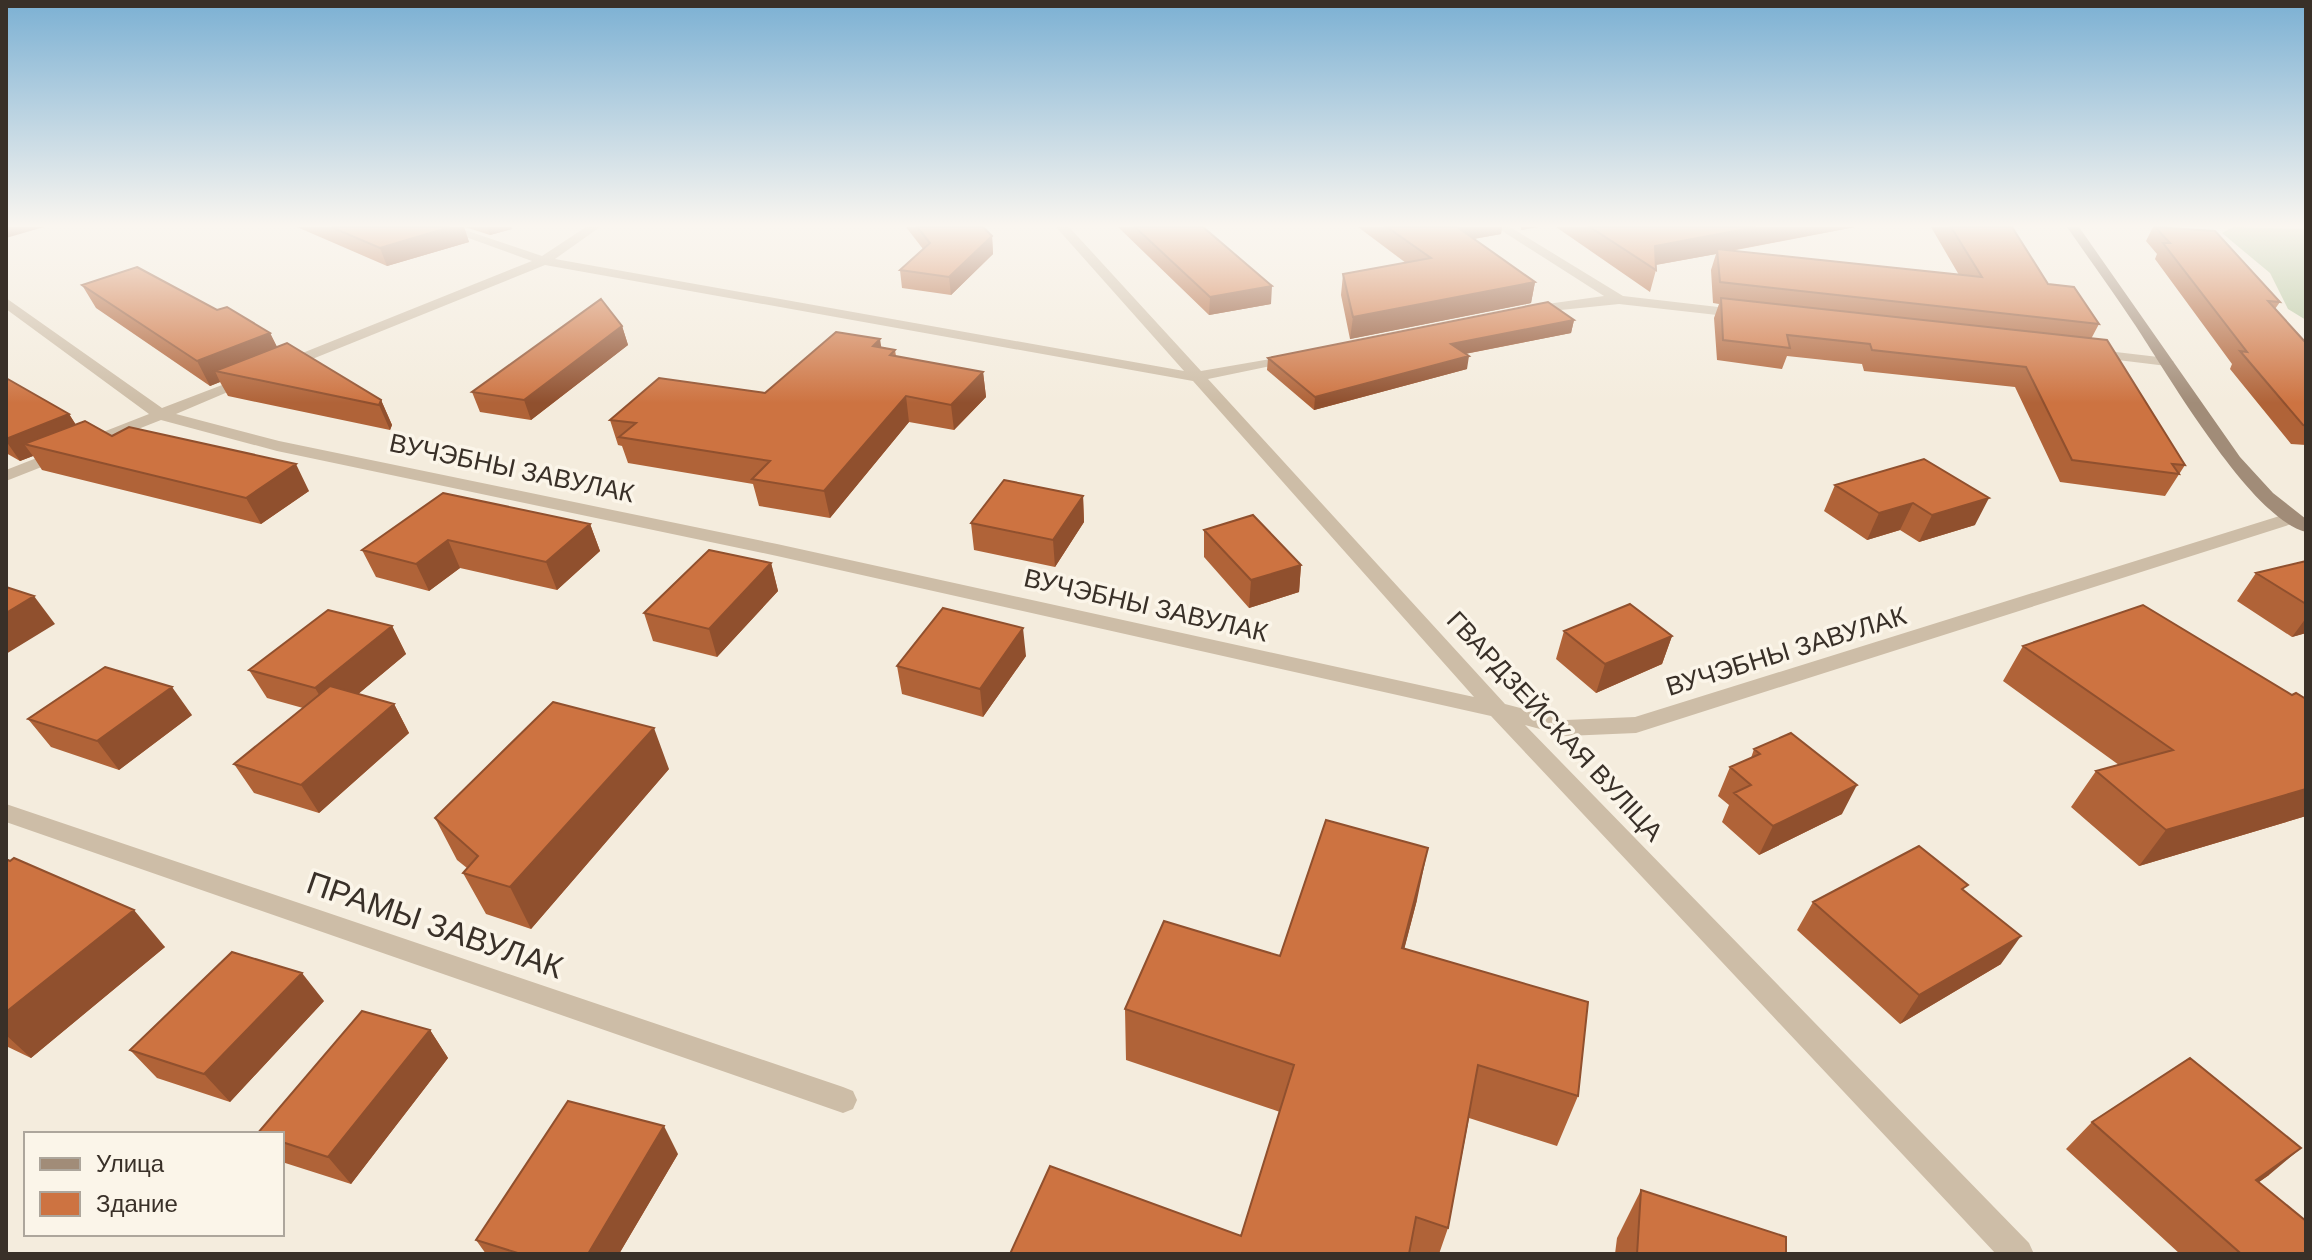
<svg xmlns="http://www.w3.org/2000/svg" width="2312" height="1260" font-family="'DM Sans',sans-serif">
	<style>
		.green { fill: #b2c49b }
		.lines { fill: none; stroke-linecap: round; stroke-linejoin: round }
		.minor { fill: #cdbda7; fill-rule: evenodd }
		.secondary { fill: #a18c78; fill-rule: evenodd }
		.wall { fill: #b06338 }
		.shaded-wall { fill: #90502e }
		.building { fill: #cd7341; stroke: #90502e; stroke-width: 2 }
		.labels { text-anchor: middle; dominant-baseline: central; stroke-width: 7; stroke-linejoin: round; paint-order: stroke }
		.street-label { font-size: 26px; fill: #393028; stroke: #fbf5e9 }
		.near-street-label { font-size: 32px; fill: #393028; stroke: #fbf5e9 }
	</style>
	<rect width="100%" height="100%" fill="#f4ecdd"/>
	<path class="green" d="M2233,227L2306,229V320L2288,309L2270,273L2222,233Z"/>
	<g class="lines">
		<path class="minor" d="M438,227H456L542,256L586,227H600L555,259L1184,371L1056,227H1069L1201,371L1299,354V360L1208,379L1505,704L1566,720L1635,717L2286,514H2298L2301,518L2298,522L1636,733L1566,736L1525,725L2029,1243L2034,1254H1996L1491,716L777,556L277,451L161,420L6,481V470L149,414L6,309V298L162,408L243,377H253L256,380L176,414L279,441L777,544L1474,697L1193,381L545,265L290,368H280V362L532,261Z
			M1496,227H1510L1623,296L1744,310L1751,314L1744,318L1619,304L1521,314L1519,311L1526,307L1604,296Z
			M2090,349L2167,358L2174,362L2167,366L2085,356V350Z
			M6,804L843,1087L853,1091L857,1100L853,1109L843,1113L6,822Z"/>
		<path class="secondary" d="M2067,227H2079L2240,457L2273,493L2306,519V532C2251,519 2166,371 2133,322C2112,290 2089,259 2067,227Z"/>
	</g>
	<path class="wall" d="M297,227H464L469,242L387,266Z
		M465,227H511L512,229L490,235Z
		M906,227H983L992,236L993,254L951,295L902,288L900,270L923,249Z
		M1118,227H1203L1271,304L1209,315Z
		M1358,227H1502L1501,234L1474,239L1535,282L1531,303L1350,339L1341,295L1343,274L1406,263Z
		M1556,227H1855L1731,251L1959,275L1931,227H2012L2048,284L2099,324L2091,339L2185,465L2165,496L2060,482L2015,387L1864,371L1862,364L1787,356L1782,369L1717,360L1714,318L1719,304L1713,303L1711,270L1716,254L1656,265V270L1650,292Z
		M2153,227H2169L2280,302L2275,309L2306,343V445L2291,444L2230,369L2232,364L2155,259L2157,254L2146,241Z
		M82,285L217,310L270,333L277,347L381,400L392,425L390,430L228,396L220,382L210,386L96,308Z
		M1574,320L1571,333L1465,354L1467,369L1314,410L1267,370L1268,358Z
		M622,326L628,345L531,420L480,412L472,392Z
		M882,347L895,350L896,356L983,372L986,397L954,430L909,422L830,518L759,506L753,484L628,463L622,446L618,445L610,420L765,393Z
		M6,378L69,414L76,425L112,436L309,491L261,524L42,470L33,456L20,461L6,453Z
		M1924,459L1975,525L1919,542L1900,530L1867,540L1824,511L1835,485Z
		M1083,496L1084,522L1055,567L974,550L971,523Z
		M590,524L600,551L557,590L460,568L429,591L376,577L362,550Z
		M1204,530L1301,565L1299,592L1249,608L1204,557Z
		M2306,561V633L2292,637L2237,601L2256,573Z
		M771,563L778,591L717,657L653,641L644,613Z
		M392,626L406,654L358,694L394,704L409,733L319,813L254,793L234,764L303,708L267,698L249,670Z
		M1564,631L1672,636L1662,664L1596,693L1556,659Z
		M2023,646L2292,695L2306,699V816L2139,866L2071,807L2096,771L2119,765L2003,681Z
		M1026,656L983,717L902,694L897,666Z
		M192,715L119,770L51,747L28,719Z
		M1754,749L1842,814L1759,855L1722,822L1729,805L1718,796L1730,767L1751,758Z
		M669,769L531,929L486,914L463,873L467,868L457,860L435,818Z
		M6,859L165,947L31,1058L6,1046Z
		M1964,891L2001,964L1900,1024L1797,930L1813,902Z
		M1417,900L1404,949L1578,1096L1557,1146L1469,1118L1448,1228L1439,1254H1010L1241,1236L1280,1112L1126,1060L1125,1009L1280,956Z
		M324,1001L230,1102L157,1078L130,1050Z
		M430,1030L448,1058L351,1184L282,1162V1134Z
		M2092,1122L2269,1175L2259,1182L2306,1254H2180L2066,1149Z
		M678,1154L619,1254H486L476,1240Z
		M1641,1190L1786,1254H1615L1617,1238Z"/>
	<path class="shaded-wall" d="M6,227H44L6,238Z
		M450,227H464L469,242L387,266L380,248Z
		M487,227H511L512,229L490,235Z
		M1452,227H1502L1501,234L1449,243Z
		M1521,227H1539L1521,230Z
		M1756,227H1855L1717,253V249L1716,254L1649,266L1655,246Z
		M992,236L993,254L951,295L949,277Z
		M1535,282L1531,303L1350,339L1353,317Z
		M1272,286L1271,304L1209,315L1210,297Z
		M1574,320L1571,333L1449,357L1451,344Z
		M622,326L628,345L531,420L524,400Z
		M270,333L282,357L215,371L220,382L210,386L197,361Z
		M880,339L884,364L873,346Z
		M1469,356L1467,369L1314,410L1315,397Z
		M983,372L986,397L954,430L951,405Z
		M906,396L909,422L830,518L824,491Z
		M381,400L392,425L390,430L379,405Z
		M69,414L83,436L24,444L33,456L20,461L6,441V439Z
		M296,464L309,491L261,524L246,498Z
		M1083,496L1084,522L1055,567L1053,540Z
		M1989,498L1975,525L1919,542L1932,515Z
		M1913,503L1900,530L1867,540L1879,513Z
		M590,524L600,551L557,590L546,562Z
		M448,540L460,568L429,591L416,564Z
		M771,563L778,591L717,657L709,629Z
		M1301,565L1299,592L1249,608L1251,580Z
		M34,596L55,624L6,654V613Z
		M2306,618V633L2292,637Z
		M392,626L406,654L332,716L315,688Z
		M1023,628L1026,656L983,717L980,689Z
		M1672,636L1662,664L1596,693L1605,664Z
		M172,687L192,715L119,770L97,741Z
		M394,704L409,733L319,813L301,785Z
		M654,728L669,769L531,929L510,887Z
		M1857,785L1842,814L1759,855L1773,826Z
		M2306,789V816L2139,866L2166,830Z
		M1428,848L1417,900L1391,1000L1402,948Z
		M134,910L165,947L31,1058L6,1035V1012Z
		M2021,936L2001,964L1900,1024L1919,995Z
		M302,973L324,1001L230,1102L204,1074Z
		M430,1030L448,1058L351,1184L328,1157Z
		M664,1126L678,1154L619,1254H588Z
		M2301,1148L2269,1175L2225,1206L2256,1180Z"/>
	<path class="building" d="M331,227H450L380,248Z
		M917,227H983L992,236L949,277L900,270L930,243Z
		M1135,227H1203L1272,286L1210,297Z
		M1387,227H1457L1535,282L1353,317L1343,274L1431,258Z
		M1590,227H1756L1655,246L1656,270Z
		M1951,227H2012L2048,284L2074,287L2099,324L1720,282L1717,249L1982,277Z
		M2155,227L2215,231L2280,302L2268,301L2306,343V426L2303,425L2240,351L2247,352L2163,243H2170Z
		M137,267L217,310L227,307L270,333L197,361L82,285Z
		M1721,298L2107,340L2185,465L2172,464L2179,474L2072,460L2026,367L1872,350L1870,344L1787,335L1790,348L1723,340Z
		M601,299L622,326L524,400L472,392Z
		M1548,302L1574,320L1451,344L1469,356L1315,397L1268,358Z
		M836,332L880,339L873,346L895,350L890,355L983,372L951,405L906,396L824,491L752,479L770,461L619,437L636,423L610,420L659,378L765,393Z
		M287,343L381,400L379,405L215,371Z
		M6,378L69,414L6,439Z
		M85,421L112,436L129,427L296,464L246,498L24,444Z
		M1924,459L1989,498L1932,515L1913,503L1879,513L1835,485Z
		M1004,480L1083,496L1053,540L971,523Z
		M443,493L590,524L546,562L448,540L416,564L362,550Z
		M1253,515L1301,565L1251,580L1204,530Z
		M709,550L771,563L709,629L644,613Z
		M2306,561V604L2256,573Z
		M6,587L34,596L6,613Z
		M1630,604L1672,636L1605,664L1564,631Z
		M2143,605L2292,695L2296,693L2306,699V789L2166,830L2096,771L2173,750L2023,646Z
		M943,608L1023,628L980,689L897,666Z
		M328,610L392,626L315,688L249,670Z
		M105,667L172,687L97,741L28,719Z
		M330,686L394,704L301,785L234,764Z
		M553,702L654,728L510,887L463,873L478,856L435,818Z
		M1791,733L1857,785L1773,826L1734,793L1751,785L1730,767L1760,754L1754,749Z
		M1326,820L1428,848L1402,948L1588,1002L1578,1096L1478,1065L1448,1228L1416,1217L1409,1254H1010L1050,1166L1241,1236L1294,1065L1125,1009L1164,921L1280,956Z
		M1919,846L1968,885L1962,889L2021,936L1919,995L1813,902Z
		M14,858L134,910L6,1012V859L10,861Z
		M232,952L302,973L204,1074L130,1050Z
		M362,1011L430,1030L328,1157L282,1142V1134H257Z
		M2190,1058L2301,1148L2256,1180L2306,1221V1254H2236L2239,1252L2092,1122Z
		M568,1101L664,1126L588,1254H521L476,1240Z
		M1641,1190L1786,1237V1254H1637Z"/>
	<linearGradient id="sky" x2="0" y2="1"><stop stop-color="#7bb0d3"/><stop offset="0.56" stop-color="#faf6f0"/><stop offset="1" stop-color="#faf6f0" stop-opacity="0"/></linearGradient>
	<rect width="2312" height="403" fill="url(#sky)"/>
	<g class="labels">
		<g class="street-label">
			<text transform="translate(512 468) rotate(12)">ВУЧЭБНЫ ЗАВУЛАК</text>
			<text transform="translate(1146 605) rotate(13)">ВУЧЭБНЫ ЗАВУЛАК</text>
			<text transform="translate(1786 651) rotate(-17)">ВУЧЭБНЫ ЗАВУЛАК</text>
			<text transform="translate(1555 726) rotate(47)">ГВАРДЗЕЙСКАЯ ВУЛІЦА</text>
		</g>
		<g class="near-street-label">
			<text transform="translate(435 925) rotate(19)">ПРАМЫ ЗАВУЛАК</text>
		</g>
	</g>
	<rect width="2312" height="1260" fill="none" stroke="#393028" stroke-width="16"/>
	<rect x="24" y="1132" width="260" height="104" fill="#fbf5e9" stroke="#ada69c" stroke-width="2"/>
	<rect x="40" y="1158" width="40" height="12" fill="#a18c78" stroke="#ada69c" stroke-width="2"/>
	<text x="96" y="1172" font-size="24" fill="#393028">Улица</text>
	<rect x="40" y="1192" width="40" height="24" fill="#cd7341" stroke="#ada69c" stroke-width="2"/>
	<text x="96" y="1212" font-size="24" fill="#393028">Здание</text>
</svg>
